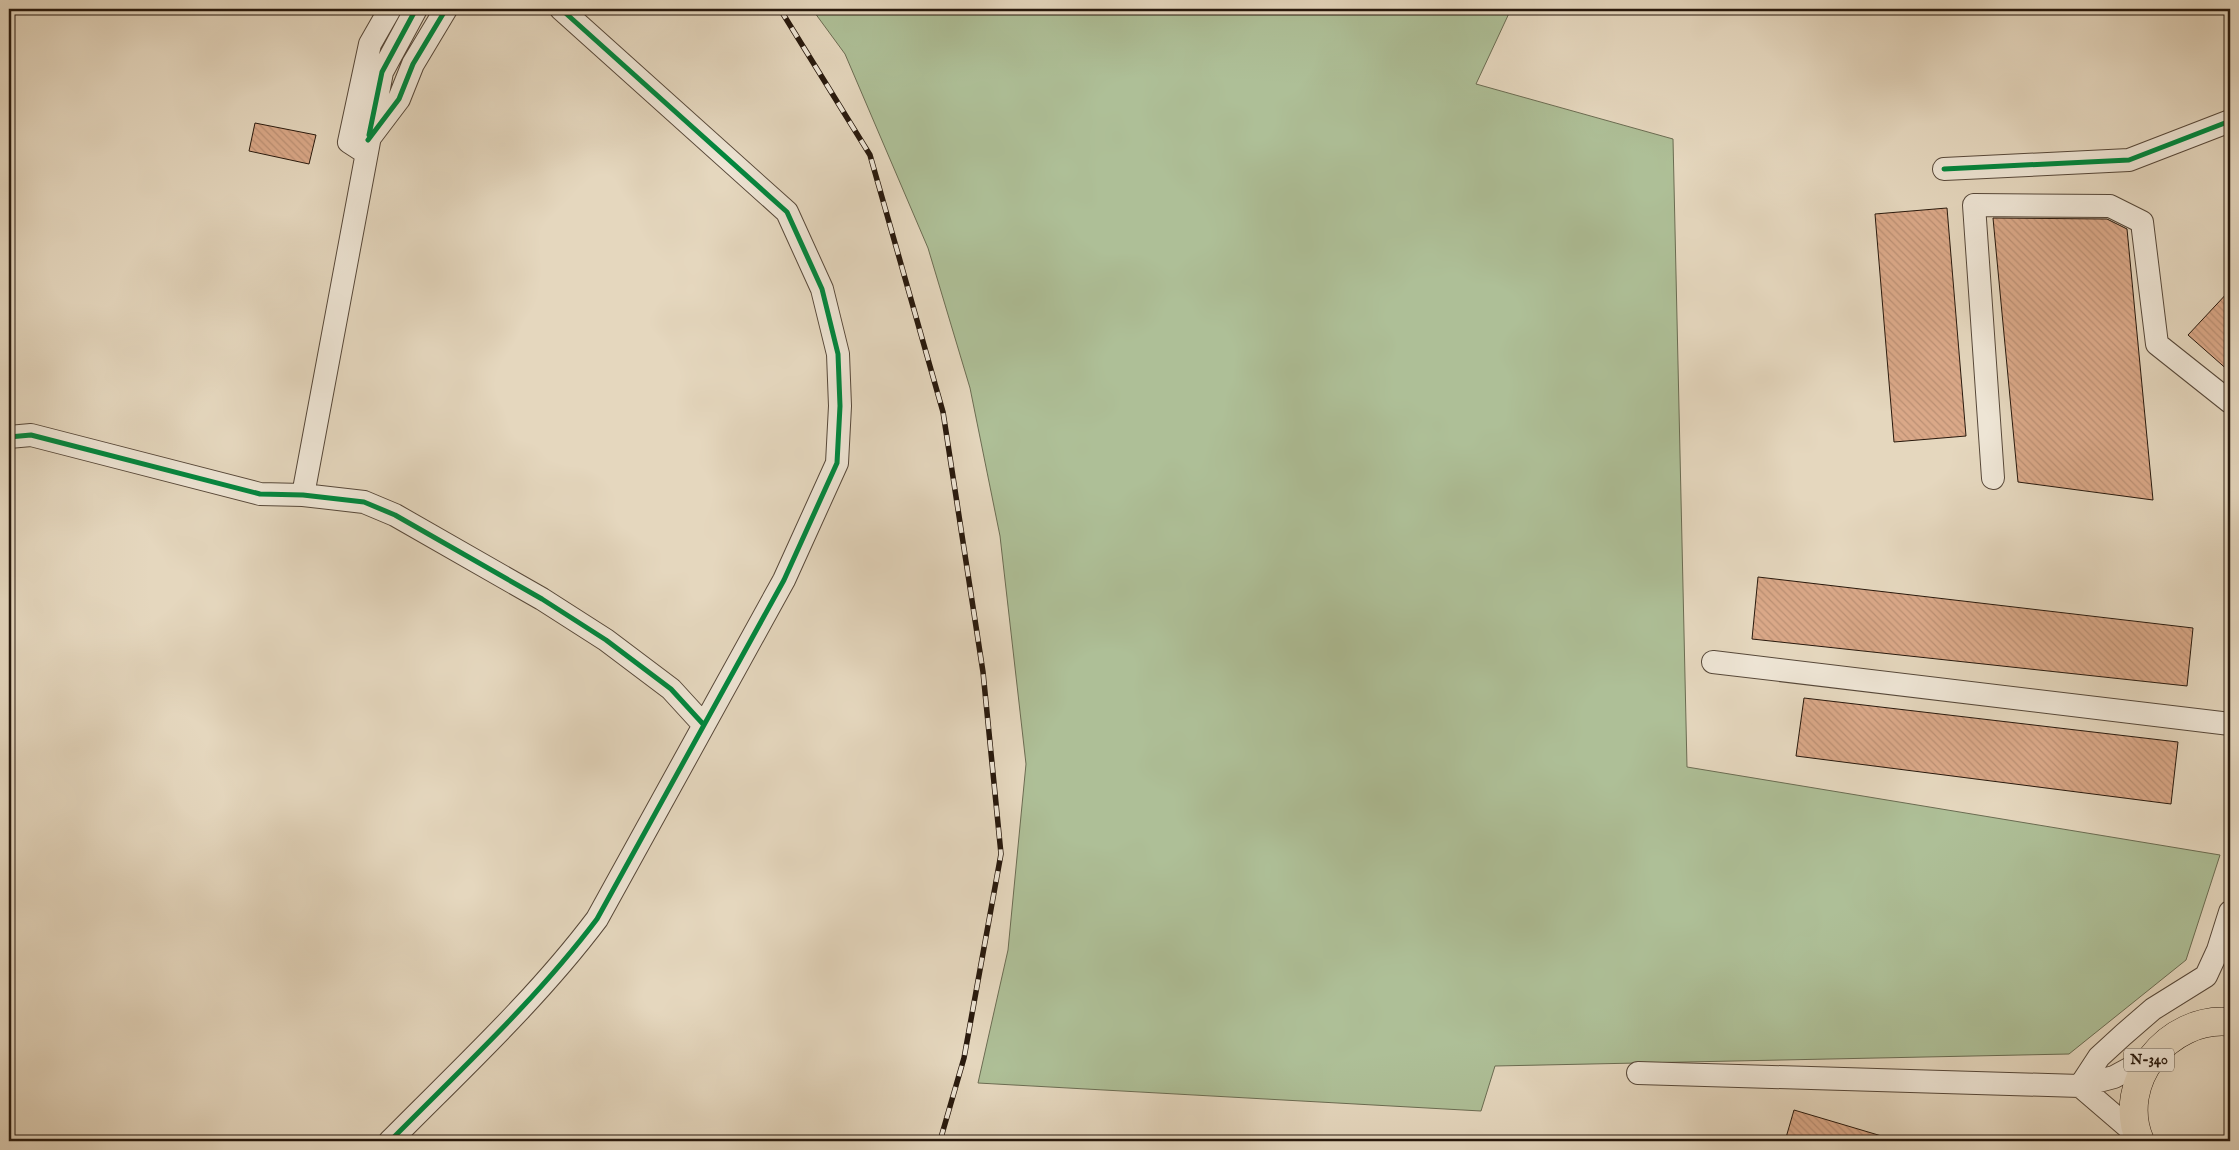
<svg xmlns="http://www.w3.org/2000/svg" width="2239" height="1150" font-family="'IM FELL English',serif">
	<style>
		.grass { fill: #aebf97; stroke: #6b6c52 }
		.building { fill: url(#building-back-hatch); stroke: #28190d }
		.lines { fill: none; stroke-linecap: round; stroke-linejoin: round }
		.minor-casing { stroke: #574839; stroke-width: 24 }
		.highway-casing { stroke: #28190d; stroke-width: 29 }
		.minor { stroke: #eee5d5; stroke-width: 22 }
		.highway { stroke: #e5d7be; stroke-width: 28 }
		.rail-casing { stroke: #28190d; stroke-width: 5.5 }
		.rail { stroke: #eee5d5; stroke-width: 4; stroke-dasharray: 11; stroke-linecap: butt }
		.cycleway-casing { stroke: #eee5d5; stroke-width: 8 }
		.cycleway { stroke: #00873e; stroke-width: 5 }
		.labels { text-anchor: middle; dominant-baseline: central; stroke-width: 5; stroke-linejoin: round; paint-order: stroke }
		.shield { fill: #eee5d5; stroke: #635649; stroke-width: 1 }
		.shield-label { font-size: 14px; font-weight: bold; fill: #28190d }
	</style>
	<defs>
		<pattern id="building-back-hatch" width="6" height="6" patternUnits="userSpaceOnUse" patternTransform="scale(1.25)"><rect width="6" height="6" fill="#daa888"/><path d="M-1 5l2 2M0 0l6 6M5-1l2 2" fill="none" stroke="#bb9074"/></pattern>
	</defs>
	<rect width="100%" height="100%" fill="#e5d7be"/>
	<filter id="stains"><feTurbulence type="fractalNoise" baseFrequency=".004" numOctaves="4"/><feColorMatrix values="0 0 0 0 .2 0 0 0 0 .09 0 0 0 0 .02 0 0 0 .5 -.17"/></filter>
	<radialGradient id="worn" r=".72"><stop offset=".6" stop-color="#630" stop-opacity="0"/><stop offset="1" stop-color="#630" stop-opacity=".3"/></radialGradient>
	<path class="grass" d="M812,9H1511L1476,84L1673,139L1687,767L2220,855L2186,960L2069,1054L1495,1066L1481,1111L978,1083L1008,950L1026,764L1000,536L970,388L928,248L845,54Z"/>
	<path class="building" d="M255,123L316,135L309,164L249,151Z
		M1947,208L1966,436L1894,442L1875,214Z
		M1993,218L2107,219L2127,229L2153,500L2018,482Z
		M2230,290V372L2188,335Z
		M1758,577L2193,628L2187,686L1752,639Z
		M1804,698L2178,742L2171,804L1796,756Z
		M1794,1110L1885,1137L1884,1141H1785Z"/>
	<g class="lines">
		<g class="minor-casing">
			<path id="minor" d="M371,136L399,99L413,64L446,9
				M366,153L349,142L370,44L390,9
				M1944,169L2129,160L2230,121
				M9,437L31,435L260,494L303,495L364,502L395,515L542,599L606,640L671,689L703,724
				M1993,478L1974,205L2110,206L2142,222L2157,344L2230,402
				M303,495L382,72L416,9
				M1713,662L2230,724
				M1638,1073L2080,1086L2114,1077L2151,1057
				M2080,1086L2099,1057L2123,1035L2153,1009L2206,976L2218,950L2230,912
				M2080,1086L2137,1135
				M390,1141C461,1069 536,1000 597,919L784,580L837,463L840,406L838,354L822,289L787,212L561,9"/>
		</g>
		<g class="highway-casing">
			<path id="highway" d="M2140,1141C2115,1082 2168,1016 2230,1022"/>
		</g>
		<use href="#minor" class="minor"/>
		<use href="#highway" class="highway"/>
		<g class="rail-casing">
			<path id="rail" d="M780,9L870,155L943,412L983,672L1001,854L964,1058L940,1141"/>
		</g>
		<use href="#rail" class="rail"/>
		<g class="cycleway-casing">
			<path id="cycleway" d="M369,135L382,72L416,9
				M368,140L399,99L413,64L446,9
				M1944,169L2129,160L2230,121
				M9,437L31,435L260,494L303,495L364,502L395,515L542,599L606,640L671,689L703,724
				M390,1141C461,1069 536,1000 597,919L784,580L837,463L840,406L838,354L822,289L787,212L561,9"/>
		</g>
		<use href="#cycleway" class="cycleway"/>
	</g>
	<g class="labels">
		<rect class="shield" x="2124" y="1048.5" width="50" height="23" rx="4"/>
		<g class="shield-label">
			<text x="2149" y="1060">N-340</text>
		</g>
	</g>
	<rect width="2239" height="1150" fill="none" stroke="#e5d7be" stroke-width="30"/>
	<rect x="10" y="10" width="2219" height="1130" fill="none" stroke="#28190d" stroke-width="2.5"/>
	<rect x="15" y="15" width="2209" height="1120" fill="none" stroke="#28190d"/>
	<rect width="100%" height="100%" filter="url(#stains)"/>
	<rect width="100%" height="100%" fill="url(#worn)"/>
</svg>
